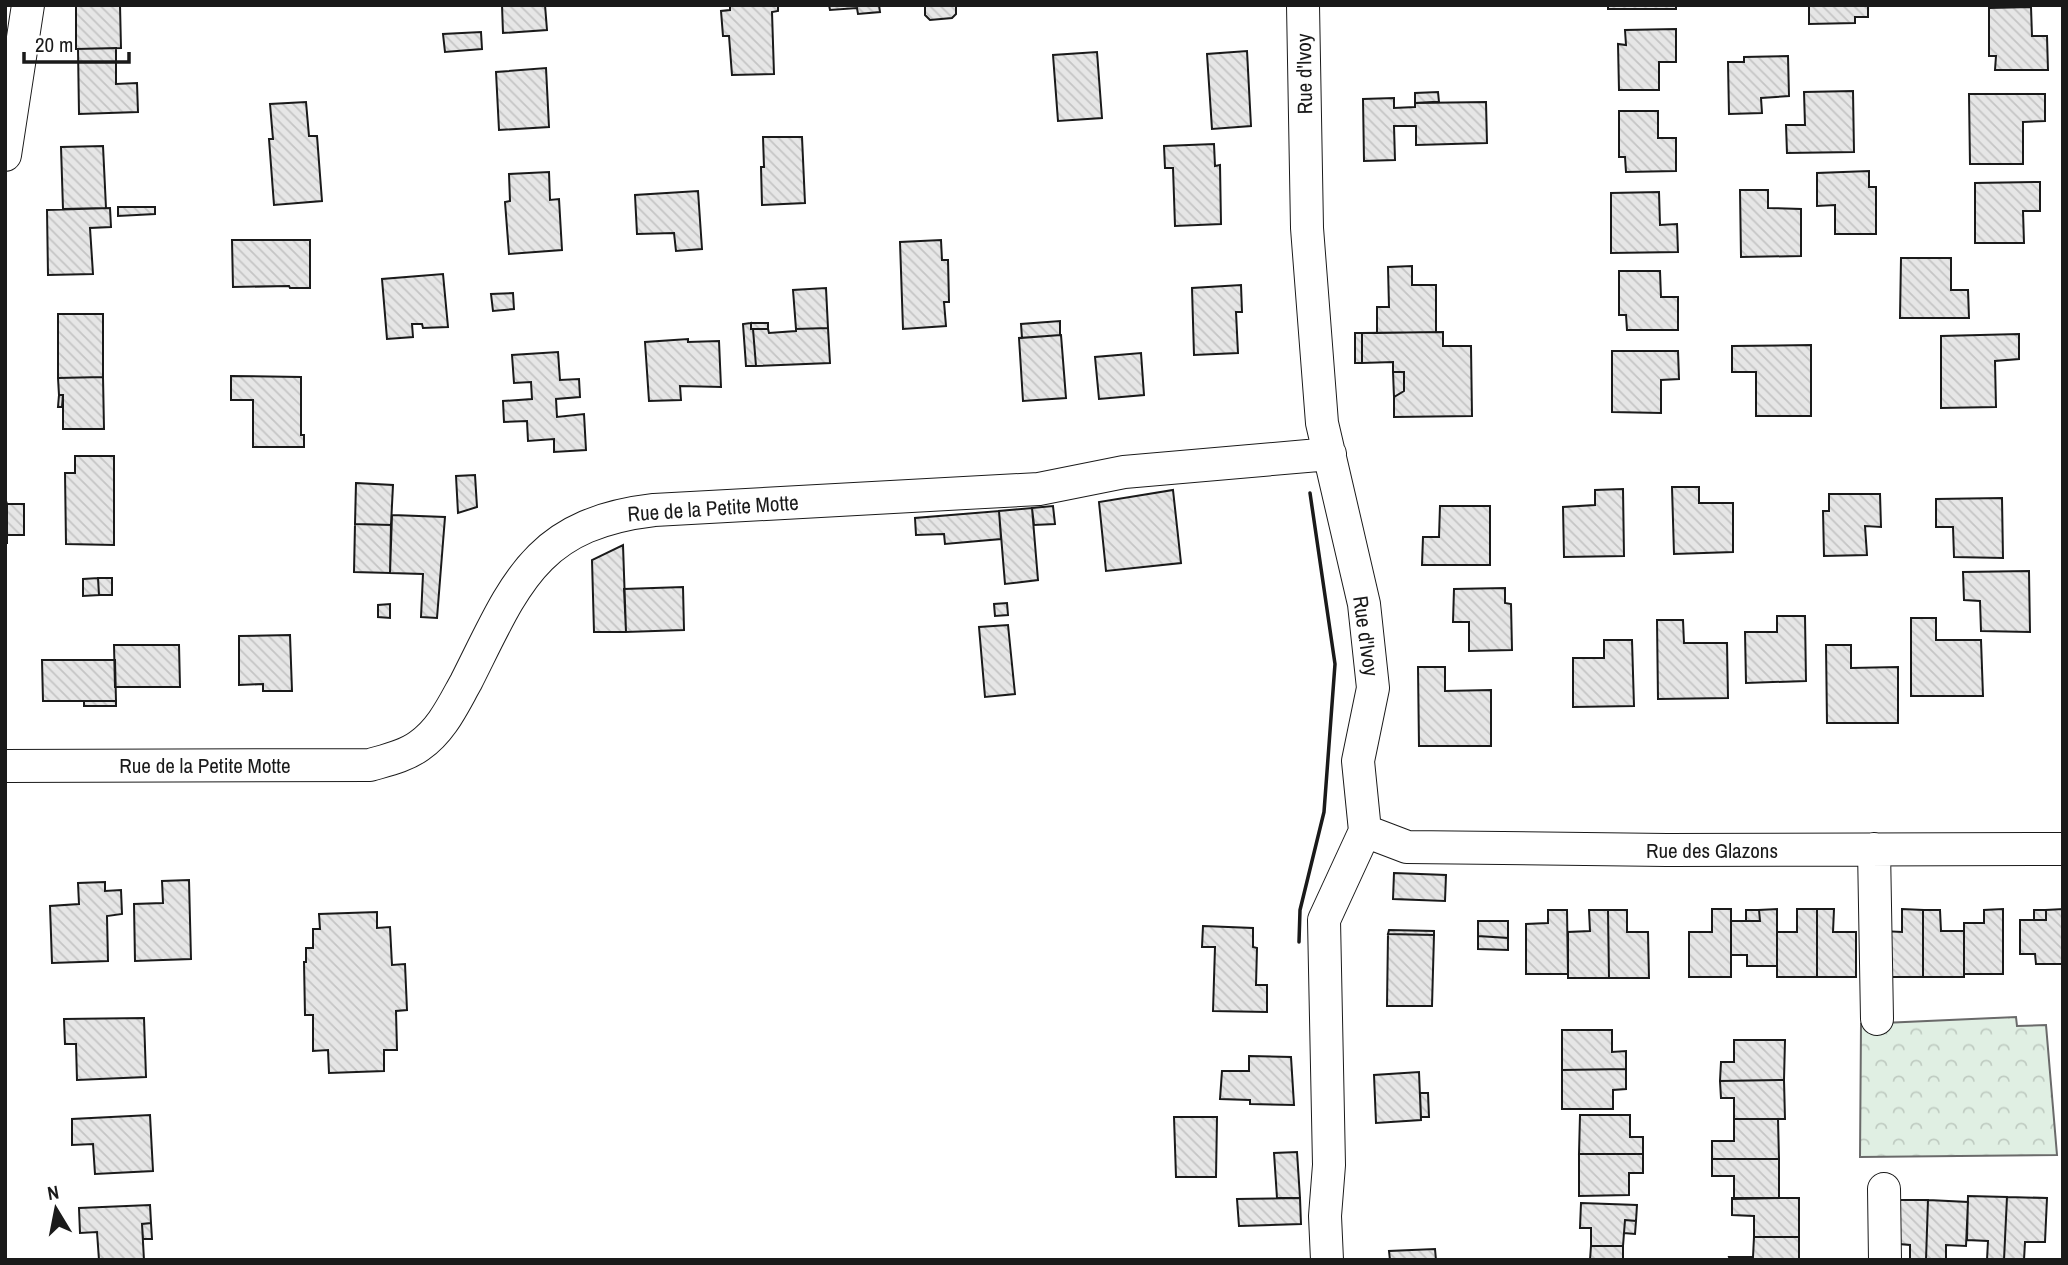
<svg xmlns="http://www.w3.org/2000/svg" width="2068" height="1265" font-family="'Archivo Narrow',sans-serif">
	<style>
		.forest { fill: url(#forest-crowns); stroke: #6a6a6a; stroke-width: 2 }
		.building { fill: url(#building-back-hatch); stroke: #1a1a1a; stroke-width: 2 }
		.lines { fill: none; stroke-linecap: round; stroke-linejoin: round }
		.street-casing { stroke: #1a1a1a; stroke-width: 34 }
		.street { stroke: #fff; stroke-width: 32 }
		.wall { stroke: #1a1a1a; stroke-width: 3.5 }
		.labels { text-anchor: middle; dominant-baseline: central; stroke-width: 5; stroke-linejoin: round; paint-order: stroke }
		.street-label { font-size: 21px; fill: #1a1a1a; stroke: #fff }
	</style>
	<defs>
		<pattern id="forest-crowns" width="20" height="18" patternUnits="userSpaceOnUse" patternTransform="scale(1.75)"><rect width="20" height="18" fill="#e0efe3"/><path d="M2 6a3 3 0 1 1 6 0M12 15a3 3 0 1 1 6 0" fill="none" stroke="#c0ccc2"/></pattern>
		<pattern id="building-back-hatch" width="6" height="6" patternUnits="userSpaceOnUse" patternTransform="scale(1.75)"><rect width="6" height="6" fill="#e6e6e6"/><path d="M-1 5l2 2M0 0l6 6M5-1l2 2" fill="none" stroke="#c5c5c5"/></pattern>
	</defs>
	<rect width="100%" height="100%" fill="#fff"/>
	<path class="forest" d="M2016,1017L2017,1026L2046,1025L2057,1155L1860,1157L1861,1024Z"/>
	<path class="building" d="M76,5H120L121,48L76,49Z
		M502,5H545L547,30L503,33Z
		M730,5H778V11L772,12L774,74L732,75L729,36H723L721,11L730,10Z
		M829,5H879L880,12L858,14L857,8L830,10Z
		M925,5H956V14L952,18L930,20L925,15Z
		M1608,5H1676V9H1608Z
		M1809,5H1868V17H1855V23L1809,24Z
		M2031,7L2032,36H2047L2048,70H1995L1996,56H1989V8Z
		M1676,29V62H1659V90H1619L1618,44L1626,45L1625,30Z
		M481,32L482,49L445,52L443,34Z
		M116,48V84L137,83L138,112L79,114L78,49Z
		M1247,51L1251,126L1212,129L1207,54Z
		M1097,52L1102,118L1058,121L1053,55Z
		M1788,56L1789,96L1761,98L1762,113L1729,114L1728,62H1744V57Z
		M546,68L549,127L499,130L496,72Z
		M1853,91L1854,152L1787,153L1786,125H1805L1804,92Z
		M1438,92L1439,102L1415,103V93Z
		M1969,94H2045V121L2023,122V164H1970Z
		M1394,98V108L1415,107V103L1486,102L1487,143L1416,145V126H1394L1395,160L1364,161L1363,99Z
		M306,102L309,136H317L322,201L274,205L269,139H273L270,104Z
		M1619,111H1658V138H1676V171L1626,172L1625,157H1619Z
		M763,137H802L805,203L762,205L761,167H764Z
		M1214,144L1215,166L1220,165L1221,224L1175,226L1173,168H1165L1164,146Z
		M103,146L106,208L63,209L61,147Z
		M1869,171V187H1876V234H1835V205L1817,206V173Z
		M549,172L550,200L559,199L562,250L509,254L505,202L510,201L509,174Z
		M2040,182V211H2023L2024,243H1975V183Z
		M1740,190H1768V208L1801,209V256L1741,257Z
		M698,191L702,249L676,251L674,233L637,234L635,195Z
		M1659,192L1660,225L1677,224L1678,252L1611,253V193Z
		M118,207H155V214L118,216Z
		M110,208L111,227L90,228L93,274L48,275L47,210Z
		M232,240H310V288H290L289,286L233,287Z
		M941,240L942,260H948L949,302H944L946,326L903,329L900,242Z
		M1901,258H1951V290H1968L1969,318H1900Z
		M1412,266V285H1436V332L1377,333V307H1389L1388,267Z
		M1619,271H1660L1661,297H1678V330H1627L1626,315H1619Z
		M443,274L448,327L423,328L422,324H412L413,337L387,339L382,279Z
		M1241,285L1242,312H1236L1238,353L1194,355L1192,288Z
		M826,288L828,328L796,329L793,290Z
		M513,293L514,309L493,311L491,294Z
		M58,314H103V377L58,378Z
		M1060,321V335L1022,338L1021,324Z
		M751,323H768V329H751Z
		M751,323V329H753L756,366H746L743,324Z
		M828,328L830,363L756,366L753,329H768L769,333L796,331V329Z
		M1443,332V346H1471L1472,416L1394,417V397L1404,391V372H1393V362L1362,363V333Z
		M1355,333H1362V363H1355Z
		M2019,334V359L1995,361L1996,407L1941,408V336Z
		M1061,335L1066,398L1023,401L1019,338Z
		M688,339V342L719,341L721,387L680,386L681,400L649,401L645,342Z
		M1811,345V416H1756V372H1732V346Z
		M1612,351H1678L1679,379L1661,380V413L1612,412Z
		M558,352L560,380L579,379L580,397L556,399L557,417L584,414L586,450L554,452V439L528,441L527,421L504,422L503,401L532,399L531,382L514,383L512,355Z
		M1141,353L1144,395L1099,399L1095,357Z
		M1393,372H1404V391L1394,397Z
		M231,376L301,377V435H304V447H253V400H231Z
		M103,377L104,429H63V395H59L58,378Z
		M59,395H63L62,407H58Z
		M75,456H114V545L66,544L65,473H75Z
		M475,475L477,507L458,513L456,476Z
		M356,483L393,485L391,525L355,524Z
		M1672,487H1699V503H1733V552L1674,554Z
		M1623,489L1624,556L1564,557L1563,507L1595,505V490Z
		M1173,490L1181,563L1106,571L1099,502Z
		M1829,494H1880L1881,527L1865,526L1867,555L1824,556L1823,511H1829Z
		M5,498L7,504V543H5Z
		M2002,498L2003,558L1954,557L1953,527H1936V499Z
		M7,504H24V535H7Z
		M1053,506L1055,524L1034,525L1032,508Z
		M1440,506H1490V565H1422L1423,537H1439Z
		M1032,508L1038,580L1005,584L999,511Z
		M999,511L1001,539L945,544L944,534L916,535L915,518Z
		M392,515L445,517L437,618L421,617L423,574L390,573Z
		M355,524L391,525L390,573L354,572Z
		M623,545L626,632H594L592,560Z
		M2029,571L2030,632L1981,631L1980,601L1964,600L1963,572Z
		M98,578L99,595L83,596V579Z
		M98,578H112V595H99Z
		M683,587L684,630L626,632L624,589Z
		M1505,588V603L1511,604L1512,650L1469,651V622H1453L1454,589Z
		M1007,603L1008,615L995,616L994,604Z
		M390,604V618L378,617V605Z
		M1777,616H1805L1806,681L1746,683L1745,632H1777Z
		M1911,618H1936V640H1981L1983,696H1911Z
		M1657,620H1683L1684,643H1727L1728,698L1658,699Z
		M1008,625L1015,694L985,697L979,627Z
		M290,635L292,691H263V684L239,685V636Z
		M1604,640H1632L1634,706L1573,707V658H1604Z
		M114,645H179L180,687H115Z
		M1826,645H1851V668L1898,667V723H1827Z
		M42,660H115L116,701H43Z
		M1418,667H1445V691L1491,690V746H1419Z
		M84,701H116V706H84Z
		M1394,873L1446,875L1445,901L1393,899Z
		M189,880L191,959L135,961L134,904L163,903L162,881Z
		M105,882V891L121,890L122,914L107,916L108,961L52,963L50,906L79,904L78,883Z
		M1712,909H1731V977H1689V932H1712Z
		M1777,909V966H1747V955H1731V921H1760L1759,910Z
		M1797,909H1817V977H1777V932H1797Z
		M1817,909H1834L1833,932H1856V977H1817Z
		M1902,909L1923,910V977H1883L1882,931L1902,932Z
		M2003,909V974H1964V923H1984V910Z
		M2063,909V964H2036L2035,954H2020V920H2046V910Z
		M1548,910H1567L1568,974H1526V924L1548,923Z
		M1589,910H1608L1609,978H1568V932L1590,931Z
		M1608,910H1627V932H1648L1649,978H1609Z
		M1746,910H1759L1760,921H1746Z
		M1923,910H1940L1941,931H1964V977H1923Z
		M2034,910H2046V920H2034Z
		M377,912V928L390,927L392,965L405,964L407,1010L396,1011L397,1050H384V1071L329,1073L328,1050L313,1051V1015H305L304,962H306V948H313V929H320L319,914Z
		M1478,921H1508V938L1478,936Z
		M1203,926L1253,928V947L1257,948L1256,985H1267V1012L1213,1011L1215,947H1202Z
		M1389,930L1434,931V935L1388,934Z
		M1388,934L1434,935L1432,1006H1387Z
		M1478,936L1508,938V950L1478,949Z
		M144,1018L146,1077L77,1080L76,1044H65L64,1019Z
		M1562,1030H1612V1052L1626,1051V1069L1562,1070Z
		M1734,1040H1785L1784,1080L1720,1081L1721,1062H1734Z
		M1249,1056L1291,1057L1294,1105L1250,1104V1100L1220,1099L1222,1071H1249Z
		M1626,1069V1089L1613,1090V1109H1562V1070Z
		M1419,1072L1421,1120L1376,1123L1374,1075Z
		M1784,1080L1785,1119H1734V1098H1721L1720,1081Z
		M1420,1093H1428L1429,1117H1421Z
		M150,1115L153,1171L95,1174L93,1144L72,1145V1119Z
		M1580,1115H1630V1137H1643V1154H1579Z
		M1174,1117H1217L1216,1177H1176Z
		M1734,1119H1778L1779,1159H1712V1141H1734Z
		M1297,1152L1300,1198H1277L1274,1153Z
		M1579,1154H1643V1173H1629V1195L1579,1196Z
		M1712,1159H1779V1198L1734,1199V1176H1712Z
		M1968,1196L2007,1197L2004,1260H1987L1988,1241L1967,1240Z
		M2007,1197L2047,1198L2045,1242H2025L2024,1260H2004Z
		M1300,1198L1301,1224L1239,1226L1237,1199Z
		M1732,1198H1799V1237H1754V1216L1732,1215Z
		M1889,1200H1928L1926,1260H1910V1245L1888,1243Z
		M1928,1200L1968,1202L1966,1246L1946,1245V1260H1926Z
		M1581,1203L1637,1205L1636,1221L1625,1220L1623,1246H1591V1228H1580Z
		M150,1205L151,1223L142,1224L144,1260H99L97,1232L80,1233L79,1208Z
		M1625,1220L1636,1221L1635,1234L1624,1233Z
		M151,1223L152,1239H143L142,1224Z
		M1754,1237H1799V1260H1730L1729,1257H1753Z
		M1591,1246H1623V1260H1590Z
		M1435,1249L1436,1260H1390L1389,1251Z"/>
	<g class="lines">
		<g class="street-casing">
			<path id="street" d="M1303,5L1307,228L1322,423L1364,604L1373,688L1358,761L1365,831L1324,920L1329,1165L1325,1216L1327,1260
				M5,155L28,5
				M5,766L370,765C387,760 405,756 419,746C442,730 453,705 466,682C515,585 534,524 654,510L1039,489L1124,472L1330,454
				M1365,831L1407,847L1667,850L2063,849
				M1874,849L1877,1019
				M1884,1189L1885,1260"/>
		</g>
		<use href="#street" class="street"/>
		<path class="wall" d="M1299,942L1300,910L1324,812L1335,664L1310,493"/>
	</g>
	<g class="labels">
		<g class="street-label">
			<text transform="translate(1304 74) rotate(-91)">Rue d'Ivoy</text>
			<text transform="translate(713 508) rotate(-4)">Rue de la Petite Motte</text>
			<text transform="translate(1366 636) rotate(82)">Rue d'Ivoy</text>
			<text x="205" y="765">Rue de la Petite Motte</text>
			<text x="1712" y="850">Rue des Glazons</text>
		</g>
	</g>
	<rect width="2068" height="1265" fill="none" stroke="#1a1a1a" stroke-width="14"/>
	<g transform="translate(56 1209) rotate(350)" stroke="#ffffff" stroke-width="5" paint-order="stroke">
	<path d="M0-5L12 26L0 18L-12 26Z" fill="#1a1a1a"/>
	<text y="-10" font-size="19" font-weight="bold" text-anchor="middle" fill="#1a1a1a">N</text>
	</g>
	<path d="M24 52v10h105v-10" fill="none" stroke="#1a1a1a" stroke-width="3.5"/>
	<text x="35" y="52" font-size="21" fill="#1a1a1a" stroke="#ffffff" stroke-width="5" paint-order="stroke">20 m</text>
</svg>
